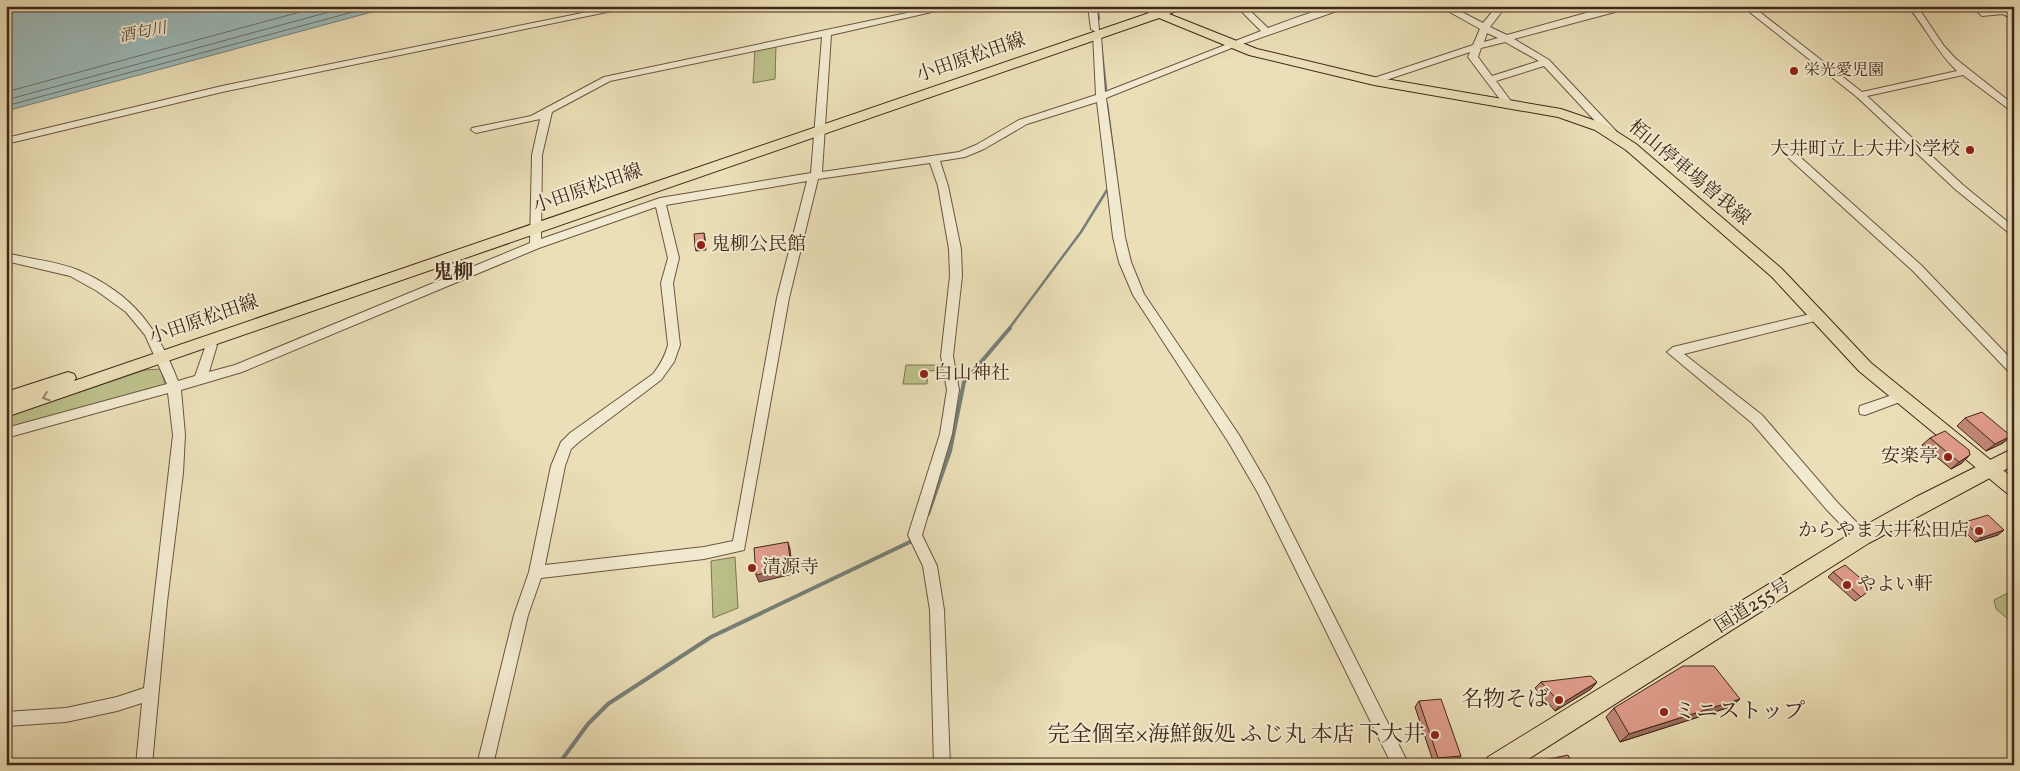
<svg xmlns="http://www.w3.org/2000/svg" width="2020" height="771" font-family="Vollkorn,'Noto Serif JP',serif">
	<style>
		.green { fill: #bcc08b; stroke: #7e7452 }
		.water { fill: #9cbab9; stroke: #777f79 }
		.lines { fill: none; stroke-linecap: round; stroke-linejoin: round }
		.shore { stroke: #6e7068; stroke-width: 1 }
		.stream-far1 { stroke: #777f79; stroke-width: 2.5 }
		.stream { stroke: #777f79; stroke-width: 4 }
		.minor-casing { stroke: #6b5540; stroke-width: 2 }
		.major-casing { stroke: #402718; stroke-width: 2 }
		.highway-casing { stroke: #402718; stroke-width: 2 }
		.minor { fill: #f2ead0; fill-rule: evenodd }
		.major { fill: #ebdfb7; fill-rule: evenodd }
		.highway { fill: #ebdfb7; fill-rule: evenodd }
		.wall { fill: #c28878; stroke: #402718 }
		.shaded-wall { fill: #9e6f62; stroke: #402718 }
		.building { fill: #e19e8c; stroke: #402718 }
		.oneway { stroke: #968368 }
		.poi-dot { fill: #8f2418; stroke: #f2ead0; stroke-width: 2 }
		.labels { text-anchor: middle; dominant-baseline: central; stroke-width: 4; stroke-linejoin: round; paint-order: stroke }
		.far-water-label { font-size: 16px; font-style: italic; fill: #574c40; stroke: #f2ead0 }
		.far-poi-label { font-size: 16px; fill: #402718; stroke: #f2ead0; text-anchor: start }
		.street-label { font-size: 19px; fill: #402718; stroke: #f2ead0 }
		.poi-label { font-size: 19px; fill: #402718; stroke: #f2ead0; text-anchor: start }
		.neighbourhood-label { font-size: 20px; font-weight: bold; fill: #402718; stroke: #f2ead0 }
		.near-poi-label { font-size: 22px; fill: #402718; stroke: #f2ead0; text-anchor: end }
	</style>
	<rect width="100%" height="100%" fill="#ebdfb7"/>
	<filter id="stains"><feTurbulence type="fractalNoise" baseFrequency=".004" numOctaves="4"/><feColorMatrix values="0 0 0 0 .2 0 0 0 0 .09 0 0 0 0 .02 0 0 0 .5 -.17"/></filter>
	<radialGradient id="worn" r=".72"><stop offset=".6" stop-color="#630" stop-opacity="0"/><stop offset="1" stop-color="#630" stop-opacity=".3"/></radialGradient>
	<path class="green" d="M776,45L775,79L753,83L755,49Z
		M906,365H940L941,370L928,371L927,384H903Z
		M161,369L165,385L6,428V417L145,370Z
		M735,557L738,608L713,618L711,561Z
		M2014,590V624L1996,609L1994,600Z"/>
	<path class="water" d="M11,6H394L6,111V7Z"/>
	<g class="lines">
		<path class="shore" d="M6,92L322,6
			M6,100L351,6
			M6,106L375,6"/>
		<path class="stream-far1" d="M1097,6L1099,19
			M1101,44L1106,89
			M1107,104L1116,173
			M1008,330L1081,232L1107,190"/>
		<path class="stream" d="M928,514L950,451L964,382L1010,328
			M558,765L588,724L608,704L711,637L914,540"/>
		<g class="minor-casing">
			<path id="minor" d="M617,6H636L222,92L6,144V138L222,86Z
				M940,6H958L831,35L822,172L959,152L976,145L1019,120L1096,95L1093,34L1096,33L1101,36L1105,92L1261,31L1236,6H1245L1268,28C1296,18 1322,6 1351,6L1234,47L1106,98L1125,237L1131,262L1144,294L1239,435L1268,485L1409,765H1392L1258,493L1229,443L1133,295L1119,262L1113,237L1097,102L1027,124L984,149L965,157L940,161L948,186L961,249L962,276L953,356L959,390L952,434L922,535L937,566L944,610L950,765H934L930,610L923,566L908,535L940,434L947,390L941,356L950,276L949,249L938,186L930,163L818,179L789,298L744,550L704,559L541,578L528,615L493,765H477L514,615L529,572L551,466L561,442L570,433L653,374C660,365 665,356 668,345L661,283L668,258L656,207L539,248L242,372L181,390L185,435L183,473L167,602L152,765H136L142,703L117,711L66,722L6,726V712L66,708L117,697L144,688L173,435L168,393L6,438V428L167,384L145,335L126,312L97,291L70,276L6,261V253C29,259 56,261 78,270C133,294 157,327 178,381L195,376L207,342L211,340L217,345L209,372L235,365L530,243L532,155L540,119L476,133L471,130L472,128L531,116L604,77ZM822,37L811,173L660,198L541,239L542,155L552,112L610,81ZM807,181L777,298L733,541L704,547L545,565L565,466L571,449L580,441L661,380L674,362L680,345L673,283L679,258L666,205Z
				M1088,6H1097L1099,31L1096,32L1091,29Z
				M1439,6H1450L1483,23L1497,6H1506L1490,27L1507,35L1611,6H1621L1615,12L1514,39L1549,60L1616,131V135H1608L1544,66L1496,81L1513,104L1508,107L1505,106L1468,57L1470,52L1377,83H1371V79L1473,45L1480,29ZM1487,33L1498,38L1484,42ZM1505,42L1539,61L1492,76L1478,57L1481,48Z
				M1742,6H1752L1862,92L1957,71C1937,52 1925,27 1908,6H1917L1944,46L1956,59L2014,105V113L1963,75L1867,96L1963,185L2014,227V237L1955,189L1857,97Z
				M1971,6H1981L1987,11L2005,8L2014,13V20L2003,14L1982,16Z
				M1786,147L1790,148L1921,265L2014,362V375L2010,373L1913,271L1782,152V148Z
				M1819,312L1825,316L1823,319L1684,354L1762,415L1837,502L1867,533L1869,537L1867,541L1862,543L1857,541L1827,510L1752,423L1667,352L1673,347Z
				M1901,392L1905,394L1907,397L1905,400L1865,415L1860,414L1859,410L1860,406Z"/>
		</g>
		<g class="major-casing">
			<path id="major" d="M1137,6H1153L1160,10L1170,6H1188L1169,14L1257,49L1374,77L1561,109L1605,124L1636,144L1782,269L1871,363L2014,479V496L2008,494L1859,371L1772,277L1626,150L1595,130L1558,117L1374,85L1249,55L1159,18L6,417V392L68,372L74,374L76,378L74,381L1149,13Z"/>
		</g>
		<g class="highway-casing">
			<path id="highway" d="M2014,448V465L1869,543L1519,765H1485L1488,757L1855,531L1916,497Z"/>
		</g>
		<use href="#minor" class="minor"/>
		<use href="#major" class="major"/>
		<use href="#highway" class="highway"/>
	</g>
	<path class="wall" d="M1965,418L2011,436L2003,443L1986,451L1957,426Z
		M1930,438L1962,463L1951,469L1922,445Z
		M1965,522L1998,535L1975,542L1959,526Z
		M1833,572L1866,593L1855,601L1828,577Z
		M1541,682H1597L1591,689L1555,711L1535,688Z
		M1740,699L1730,707L1620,742L1606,717L1614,708Z
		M1419,701L1461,756L1456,762L1434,764L1415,707Z
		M1540,761L1573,765H1537Z"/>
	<path class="shaded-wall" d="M704,233L705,238L706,250L696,251L695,246Z
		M2011,436L2003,443L1986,451L1995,444Z
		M1970,455L1962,463L1951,469L1959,462Z
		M2004,530L1998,535L1975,542L1981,538Z
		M788,542L790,549L793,574L759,582L756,575Z
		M1597,682L1591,689L1555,711L1561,704Z
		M1740,699L1730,707L1620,742L1629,734Z"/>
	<path class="building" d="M704,233L705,244L695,246L694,234Z
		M1982,412L2011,436L1995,444L1965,418Z
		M1945,431L1969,450L1970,455L1959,462L1930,438Z
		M1988,515L2004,530L1981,538L1965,522Z
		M788,542L791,567L756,575L754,548Z
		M1845,565L1872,588L1861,597L1833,572Z
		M1683,666H1714L1740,699L1629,734L1614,708Z
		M1591,676L1597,682L1561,704L1541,682Z
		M1441,699L1461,756L1438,758L1419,701Z
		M1568,755L1573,765H1542L1540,761Z"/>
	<defs><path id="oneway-chevron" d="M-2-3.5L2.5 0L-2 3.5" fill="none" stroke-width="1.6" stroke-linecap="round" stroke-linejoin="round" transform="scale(1.25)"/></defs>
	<use class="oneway" href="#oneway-chevron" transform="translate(46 397) rotate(161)"/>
	<g class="poi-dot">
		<circle cx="1794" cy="71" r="5"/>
		<circle cx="1970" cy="150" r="5"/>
		<circle cx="701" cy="245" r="5"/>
		<circle cx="924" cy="374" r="5"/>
		<circle cx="1948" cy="457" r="5"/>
		<circle cx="1979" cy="531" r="5"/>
		<circle cx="752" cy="568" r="5"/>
		<circle cx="1847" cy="585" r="5"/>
		<circle cx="1559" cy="700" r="5"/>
		<circle cx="1664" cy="712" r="5"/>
		<circle cx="1435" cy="735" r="5"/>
	</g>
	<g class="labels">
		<g class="far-water-label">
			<text transform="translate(143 33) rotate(-11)">酒匂川</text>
		</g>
		<g class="far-poi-label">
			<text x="1804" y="71">栄光愛児園</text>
		</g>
		<g class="street-label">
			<text transform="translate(971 58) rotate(-19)">小田原松田線</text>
			<text transform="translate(1689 173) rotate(40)">栢山停車場曽我線</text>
			<text transform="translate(588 189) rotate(-19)">小田原松田線</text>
			<text transform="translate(204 320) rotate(-19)">小田原松田線</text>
			<text transform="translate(1753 606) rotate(-32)">国道255号</text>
		</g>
		<g class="poi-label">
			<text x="1960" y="150" text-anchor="end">大井町立上大井小学校</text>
			<text x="711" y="245">鬼柳公民館</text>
			<text x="934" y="374">白山神社</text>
			<text x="1938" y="457" text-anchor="end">安楽亭</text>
			<text x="1969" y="531" text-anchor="end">からやま大井松田店</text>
			<text x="762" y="568">清源寺</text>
			<text x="1857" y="585">やよい軒</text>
		</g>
		<g class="neighbourhood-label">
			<text x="453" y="273">鬼柳</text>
		</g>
		<g class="near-poi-label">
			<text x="1549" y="700">名物そば</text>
			<text x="1674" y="712" text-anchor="start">ミニストップ</text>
			<text x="1425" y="735">完全個室×海鮮飯処 ふじ丸 本店 下大井</text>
		</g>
	</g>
	<rect width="2020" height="771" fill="none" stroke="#ebdfb7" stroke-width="25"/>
	<rect x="8" y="8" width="2005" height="756" fill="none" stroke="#402718" stroke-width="2.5"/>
	<rect x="12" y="12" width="1995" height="746" fill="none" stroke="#402718"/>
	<rect width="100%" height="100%" filter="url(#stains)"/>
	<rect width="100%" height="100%" fill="url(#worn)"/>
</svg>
